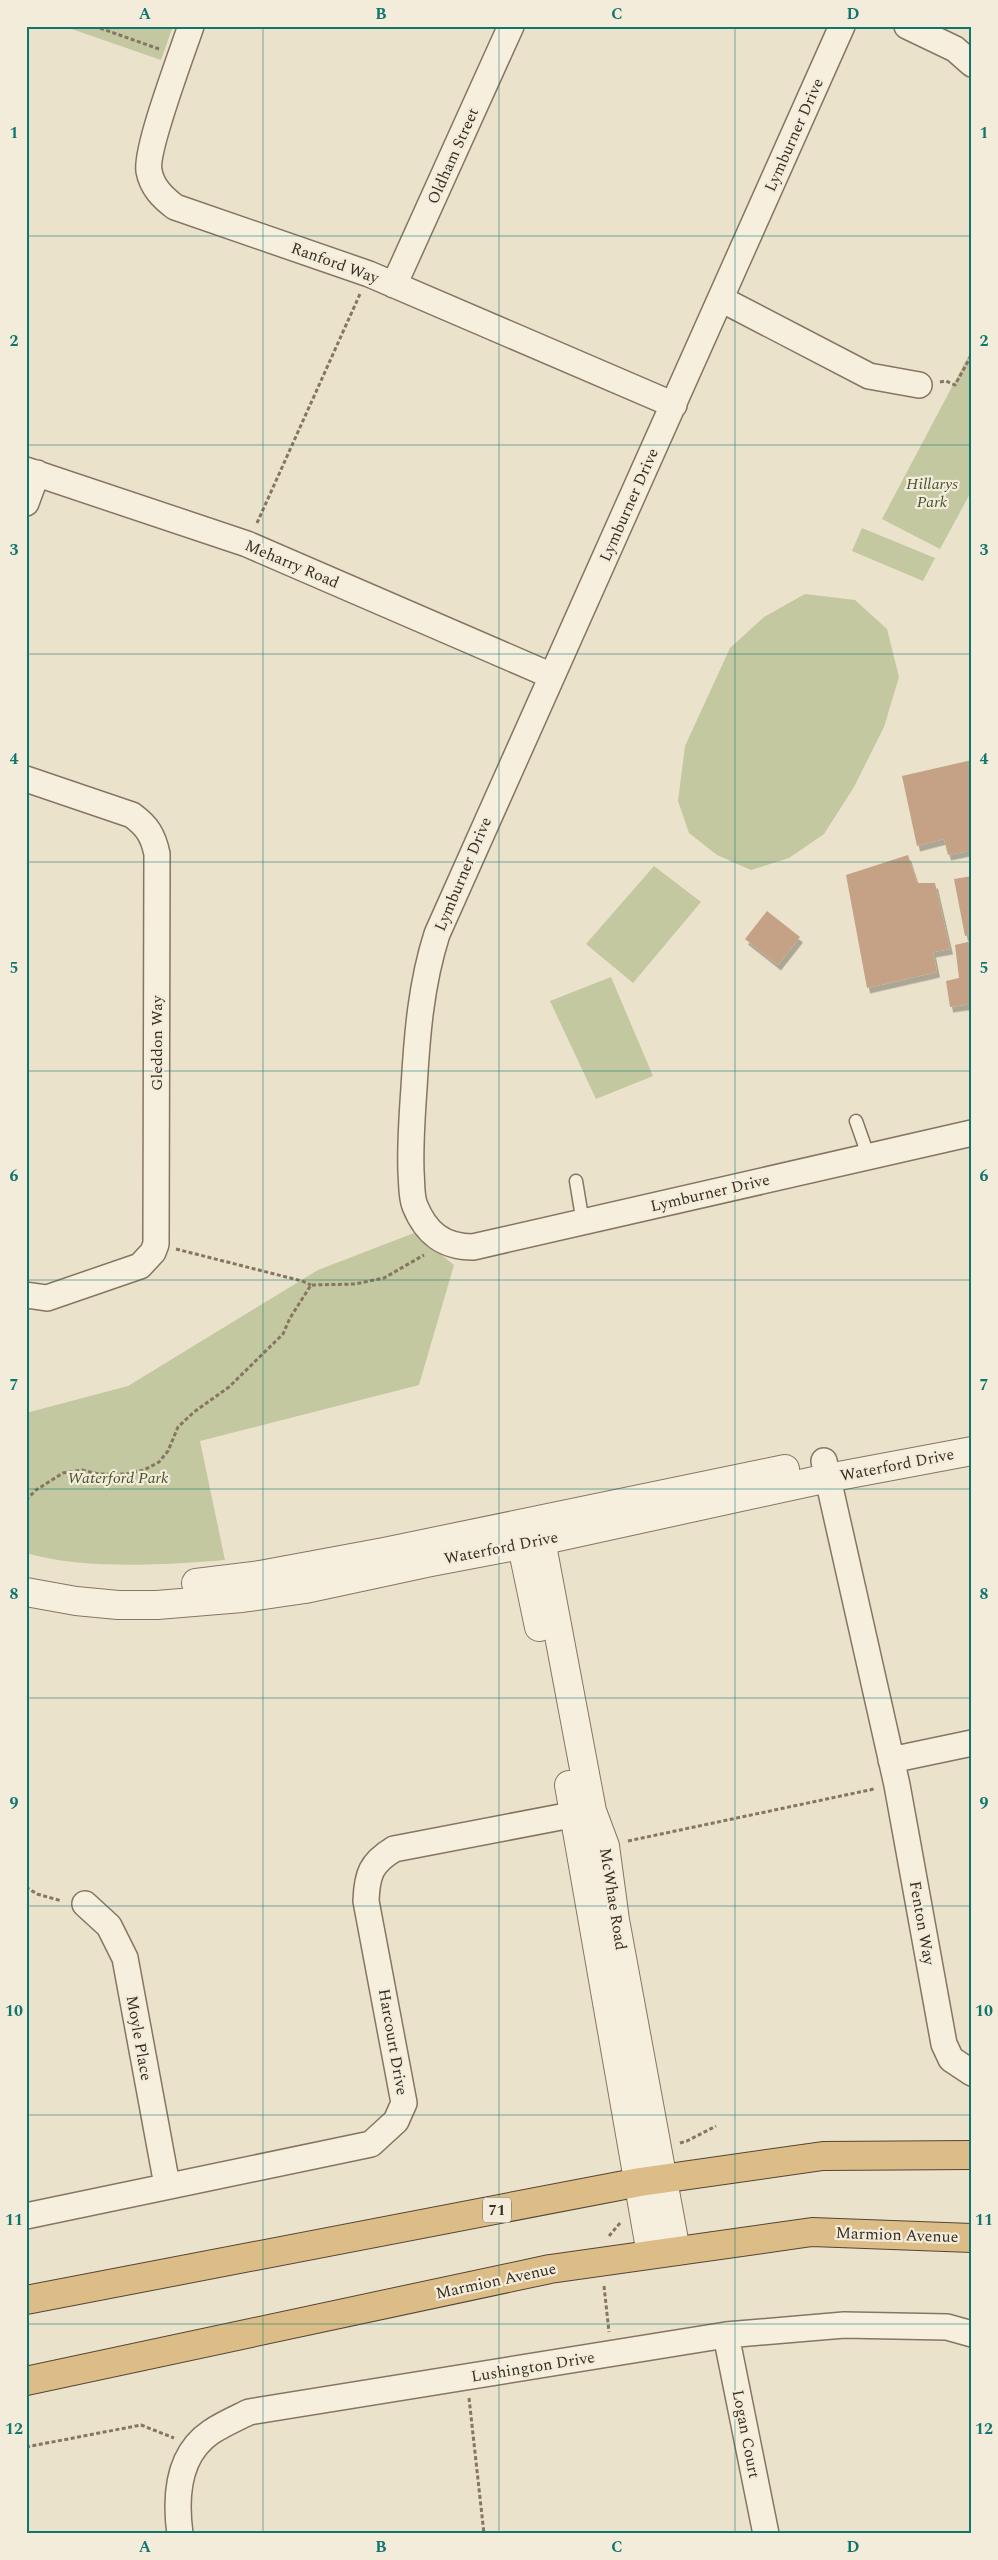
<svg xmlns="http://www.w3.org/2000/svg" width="998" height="2560" font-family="Spectral,serif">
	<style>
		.green { fill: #c3c8a0 }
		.building { fill: #c5a185; filter: url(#shadow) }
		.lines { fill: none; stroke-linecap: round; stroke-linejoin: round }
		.service-casing { stroke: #867561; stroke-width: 15 }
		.minor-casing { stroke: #867561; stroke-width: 28 }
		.tertiary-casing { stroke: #867561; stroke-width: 30 }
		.trunk-casing { stroke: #554434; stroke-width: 30 }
		.path { stroke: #867561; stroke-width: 3; stroke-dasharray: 4 2.5; stroke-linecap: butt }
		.service { stroke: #f6efde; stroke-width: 12 }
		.minor { stroke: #f6efde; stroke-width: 25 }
		.tertiary { stroke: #f6efde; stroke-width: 28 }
		.trunk { stroke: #dcbd87; stroke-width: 28 }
		.grid { fill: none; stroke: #0f766e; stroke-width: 1; stroke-opacity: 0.55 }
		.labels { text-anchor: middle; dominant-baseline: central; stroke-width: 4.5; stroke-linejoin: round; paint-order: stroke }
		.shield { fill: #f3ecda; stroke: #706759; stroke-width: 1 }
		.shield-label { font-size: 15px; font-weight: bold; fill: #382e22 }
		.street-label { font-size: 16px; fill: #382e22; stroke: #f3ecda }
		.park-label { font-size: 16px; font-style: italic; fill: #48532b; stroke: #f3ecda }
		.neatline { fill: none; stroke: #0f766e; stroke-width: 2 }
		.grid-label { font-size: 16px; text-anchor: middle; font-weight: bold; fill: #0f766e }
	</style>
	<defs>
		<filter id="shadow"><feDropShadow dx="3" dy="5.5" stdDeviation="0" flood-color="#0004"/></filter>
	</defs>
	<rect width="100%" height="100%" fill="#ebe2cb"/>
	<path class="green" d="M63,26H173L161,60Z
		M972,349V490L940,549L882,519Z
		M862,528L935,558L923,581L852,551Z
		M805,594L855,600L887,629L899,677L884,727L854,787L824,834L789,858L751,870L717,855L689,833L678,801L685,746L730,648L764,617Z
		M654,866L701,902L633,983L586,944Z
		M611,977L653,1076L596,1099L550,1001Z
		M414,1233L454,1265L419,1385L200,1441L225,1560C165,1565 84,1570 26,1553V1413L128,1386L318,1270Z"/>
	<path class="building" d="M972,760V850L948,855L944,839L917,846L902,776Z
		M908,855L917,883H935L950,949L933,952L937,972L867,988L846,875Z
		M972,876V935L965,936L954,879Z
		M767,911L800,937L778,965L745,939Z
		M972,941V1004L950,1007L946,981L959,978L955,945Z"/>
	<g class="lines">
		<g class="service-casing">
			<path id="service" d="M856,1121L868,1155
				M576,1181L583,1223"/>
		</g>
		<g class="minor-casing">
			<path id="minor" d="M191,26C182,53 145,150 149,171C152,187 162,197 175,207L369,274L674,405
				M842,26L437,934C421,984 417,1035 414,1088C412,1116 410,1144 411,1172C412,1183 411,1197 415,1206C426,1233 443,1247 473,1247L972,1133
				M907,26L955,49L972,64
				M394,285L511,26
				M721,299L869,376L919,385
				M26,470L247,544L552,676
				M26,503L37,473
				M26,779L132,815C147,826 153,835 157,854L156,1244L153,1252L140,1266L47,1298L26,1295
				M824,1461L897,1785L944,2044L951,2059L972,2073
				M891,1760L972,1743
				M85,1904L109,1926L125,1958L167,2185
				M26,2216L371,2144L396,2121L404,2103L366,1901C367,1874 371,1863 394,1849L592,1811
				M726,2335L766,2534
				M180,2534C175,2497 177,2455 211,2432C223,2424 237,2418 249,2412L726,2335L844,2325L947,2327L972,2334"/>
		</g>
		<g class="tertiary-casing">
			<path id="tertiary" d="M538,1524L592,1811L605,1846L615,1920L676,2251
				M518,1527L539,1627
				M196,1583L260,1575L384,1552L785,1469
				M26,1592L76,1601L118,1605H157L242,1598L305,1589L426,1563L521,1545L828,1478L972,1451
				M569,1785L651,2254"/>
		</g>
		<g class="trunk-casing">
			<path id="trunk" d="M26,2300L640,2182L823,2156L972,2155
				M26,2381L550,2269L812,2232L972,2238"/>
		</g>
		<path class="path" d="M94,26L159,49
			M940,382L946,381L955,385L972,354
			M257,523L360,294
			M176,1249L302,1281L311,1285
			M26,1500L36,1490L63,1473L82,1470L99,1474H126L144,1470L159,1462L168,1451L178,1427L194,1412L229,1387L283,1334L290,1318L311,1285L355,1284L384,1278L424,1255
			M628,1841L874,1789
			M26,1887L37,1894L62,1901
			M680,2143L687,2141L716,2126
			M609,2236L621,2222
			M604,2286L609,2332
			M469,2398L484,2534
			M26,2447L141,2425L174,2438"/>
		<use href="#service" class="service"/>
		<use href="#minor" class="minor"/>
		<use href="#tertiary" class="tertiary"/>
		<use href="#trunk" class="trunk"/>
	</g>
	<path class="grid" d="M263,26V2534M499,26V2534M735,26V2534M26,236H972M26,445H972M26,654H972M26,862H972M26,1071H972M26,1280H972M26,1489H972M26,1698H972M26,1906H972M26,2115H972M26,2324H972"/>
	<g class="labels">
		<rect class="shield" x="483" y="2197.5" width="28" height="25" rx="4"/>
		<g class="shield-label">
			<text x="497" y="2210">71</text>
		</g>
		<g class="street-label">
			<text transform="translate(794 135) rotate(-66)">Lymburner Drive</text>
			<text transform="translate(453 156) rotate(-66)">Oldham Street</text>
			<text transform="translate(335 263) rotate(20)">Ranford Way</text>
			<text transform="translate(629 505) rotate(-66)">Lymburner Drive</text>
			<text transform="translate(292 564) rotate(23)">Meharry Road</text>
			<text transform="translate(463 874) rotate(-67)">Lymburner Drive</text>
			<text transform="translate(157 1043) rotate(-90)">Gleddon Way</text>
			<text transform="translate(710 1193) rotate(-13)">Lymburner Drive</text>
			<text transform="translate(897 1465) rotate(-11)">Waterford Drive</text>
			<text transform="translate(501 1548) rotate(-11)">Waterford Drive</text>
			<text transform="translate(613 1899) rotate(81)">McWhae Road</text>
			<text transform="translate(922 1923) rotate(80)">Fenton Way</text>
			<text transform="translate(139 2038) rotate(80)">Moyle Place</text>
			<text transform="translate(393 2042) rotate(80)">Harcourt Drive</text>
			<text transform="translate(897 2235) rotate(2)">Marmion Avenue</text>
			<text transform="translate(496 2281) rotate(-12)">Marmion Avenue</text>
			<text transform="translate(533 2367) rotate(-9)">Lushington Drive</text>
			<text transform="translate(746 2434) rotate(79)">Logan Court</text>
		</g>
		<g class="park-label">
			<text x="932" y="484">Hillarys<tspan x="932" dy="18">Park</tspan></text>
			<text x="118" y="1478">Waterford Park</text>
		</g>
	</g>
	<rect width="998" height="2560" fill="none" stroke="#f3ecda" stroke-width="55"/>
	<rect x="28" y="28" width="942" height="2504" class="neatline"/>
	<g class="grid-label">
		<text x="145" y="19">A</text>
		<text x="381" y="19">B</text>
		<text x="617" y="19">C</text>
		<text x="853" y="19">D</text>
		<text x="14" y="138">1</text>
		<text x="984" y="138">1</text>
		<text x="14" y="346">2</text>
		<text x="984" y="346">2</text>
		<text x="14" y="555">3</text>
		<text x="984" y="555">3</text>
		<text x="14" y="764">4</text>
		<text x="984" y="764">4</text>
		<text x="14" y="973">5</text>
		<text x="984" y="973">5</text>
		<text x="14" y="1181">6</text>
		<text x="984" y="1181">6</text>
		<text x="14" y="1390">7</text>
		<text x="984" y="1390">7</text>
		<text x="14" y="1599">8</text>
		<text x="984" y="1599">8</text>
		<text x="14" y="1808">9</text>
		<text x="984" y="1808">9</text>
		<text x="14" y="2016">10</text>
		<text x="984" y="2016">10</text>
		<text x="14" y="2225">11</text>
		<text x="984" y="2225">11</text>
		<text x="14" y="2434">12</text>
		<text x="984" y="2434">12</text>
		<text x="145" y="2552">A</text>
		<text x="381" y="2552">B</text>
		<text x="617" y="2552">C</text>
		<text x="853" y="2552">D</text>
	</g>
</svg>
